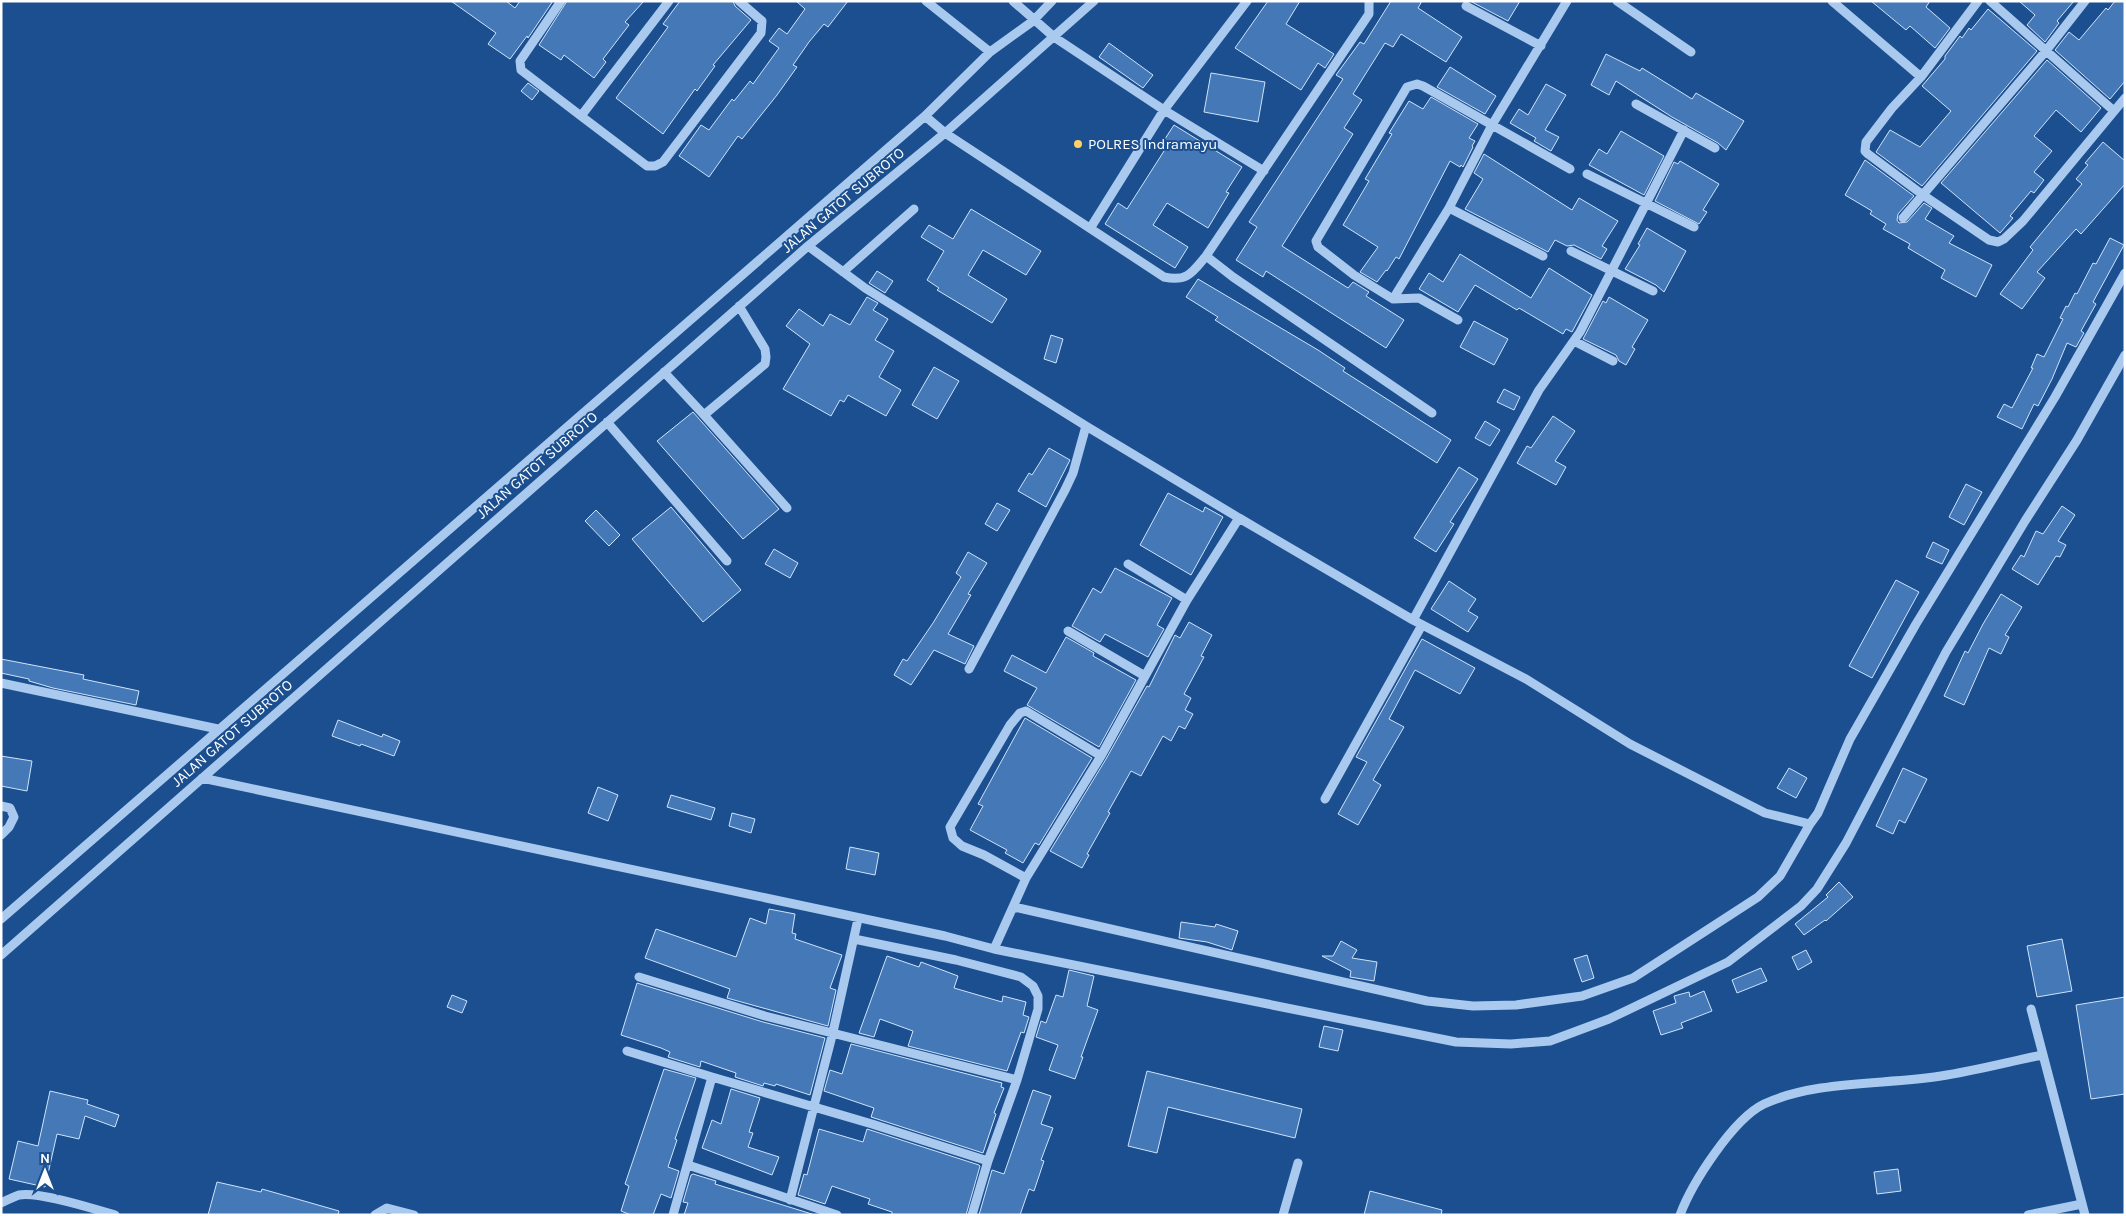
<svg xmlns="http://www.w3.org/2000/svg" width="2126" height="1216" font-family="Karla,sans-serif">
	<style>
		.building { fill: #4478b7; stroke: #cfe3fa }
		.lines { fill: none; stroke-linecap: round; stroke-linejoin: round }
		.minor { stroke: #a9c9ee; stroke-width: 9 }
		.poi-dot { fill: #ffd166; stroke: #1b4f8f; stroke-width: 2 }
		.labels { text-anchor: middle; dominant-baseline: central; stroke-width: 4; stroke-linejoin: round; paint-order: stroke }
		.poi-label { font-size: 15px; fill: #fff; stroke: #1b4f8f; text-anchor: start }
		.street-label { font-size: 15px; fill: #fff; stroke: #1b4f8f }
	</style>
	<rect width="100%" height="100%" fill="#1b4f8f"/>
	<path class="building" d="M451,1H506L515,8L520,1H553L528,38L527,36L510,59L488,44L496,33Z
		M567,1H644L625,22L629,25L603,59L606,62L594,78L564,55L561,60L539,45Z
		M680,1H733L735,6L751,20L713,65L715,66L697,91L695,89L663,134L616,98L668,27L663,24Z
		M796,1H848L828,27L824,24L809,42L793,65L797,67L777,95L742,139L738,136L709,177L679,156L701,125L709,130L732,99L734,101L750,81L753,84L779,48L769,41L779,28L787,34L805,9Z
		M1268,1H1300L1286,24L1334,54L1325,68L1318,63L1301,90L1235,48Z
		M1391,1H1422L1418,8L1462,37L1446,62L1401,34L1393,47L1385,43L1353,94L1362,100L1344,128L1353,134L1282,246L1348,288L1353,282L1369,292L1366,296L1404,320L1386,348L1266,271L1263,277L1236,260L1257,227L1249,222L1343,79L1336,75L1360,42L1364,44Z
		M1470,1H1520L1508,21Z
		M1871,1H1930L1926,7L1950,28L1935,48L1910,26L1906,30Z
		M2019,1H2074L2057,21L2059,23L2045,42L2027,25L2035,15Z
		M2115,1H2125V81L2110,99L2055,50L2069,32L2079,40L2106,8L2108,10Z
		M1988,9L2037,51L1922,186L1876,152L1890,130L1920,147L1951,111L1922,86L1945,59V56L1960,36L1962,38L1969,28L1971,30Z
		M1109,43L1153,75L1143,88L1099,57Z
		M1606,54L1640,71L1642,68L1692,99L1696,93L1744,121L1726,150L1718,143L1672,117L1616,81L1609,95L1591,85Z
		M2047,60L2101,108L2081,132L2056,110L2034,136L2052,151L2034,172L2044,180L2034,193L2031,191L2010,216L2013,218L2000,233L1941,183Z
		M1450,67L1496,96L1485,114L1437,87Z
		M1211,73L1265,82L1258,122L1204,112Z
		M528,83L539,91L532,100L521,91Z
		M1546,84L1566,95L1545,130L1559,137L1551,151L1534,141L1536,138L1510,123L1519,109L1528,115Z
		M1431,97L1478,124L1469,138L1475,141L1472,146L1473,147L1463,167L1461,165L1460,167L1450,161L1399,259L1396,257L1387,271L1386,270L1377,282L1360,272L1378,247L1343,225L1369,181L1365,179L1392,134L1389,133L1409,101L1423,109Z
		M1174,125L1242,167L1226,192L1229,193L1208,228L1167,203L1153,225L1188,247L1175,268L1105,224L1118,203L1127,209L1164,151L1159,148Z
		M1621,131L1664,156L1644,195L1589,165L1599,149L1607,154Z
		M2103,142L2125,161V184L2081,234L2076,229L2037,272L2045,278L2022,309L2000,294L2033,250L2030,247L2082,184L2076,179L2088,165L2085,163Z
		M1484,154L1572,210L1579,198L1618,221L1602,246L1607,249L1601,259L1574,245L1567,246L1555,240L1548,252L1465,209L1483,179L1474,173Z
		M1865,160L1914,196L1898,214L1897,220L1899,223L1907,222L1924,203L1932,208L1925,219L1954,236L1949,243L1992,265L1976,297L1941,278L1945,270L1908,248L1910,244L1883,229L1886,224L1870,214L1872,211L1845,195Z
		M1680,161L1719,184L1703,210L1707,212L1699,224L1655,201L1674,162L1678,164Z
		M971,209L1041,251L1026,275L983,250L968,275L1007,299L992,323L937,290L939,288L927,280L944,251L921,237L929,225L953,239Z
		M1647,228L1686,251L1664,292L1656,285L1625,269L1640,245L1638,244Z
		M2110,238L2124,245L2093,302L2096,304L2081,331L2084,333L2076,347L2067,343L2052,379L2038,406L2034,404L2022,429L1997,417L2004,404L2012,408L2033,368H2031L2037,354L2044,357L2063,319L2060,318L2066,306L2068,307L2075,293L2077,294L2093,263L2096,264Z
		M1460,254L1531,298L1549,268L1592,295L1572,332L1566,329L1563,334L1519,308L1517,310L1475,285L1458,312L1419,289L1429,273L1443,282Z
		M877,271L893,281L885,293L869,283Z
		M1198,279L1318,350L1345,368L1343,371L1451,440L1437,463L1215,320L1218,317L1186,297Z
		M867,297L878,303L873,310L888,319L875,340L894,351L879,377L901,390L886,416L848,395L844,402L840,400L831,416L783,389L810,344L786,326L799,309L823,326L830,314L850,325Z
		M1609,297L1648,320L1632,347L1635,349L1626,365L1619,361L1616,355L1583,339L1603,301L1606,303Z
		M1474,321L1508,339L1494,365L1460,347Z
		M1051,335L1063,339L1056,363L1044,359Z
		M934,367L959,381L937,419L912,405Z
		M1504,389L1520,397L1514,410L1497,402Z
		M693,412L779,509L743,539L657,441Z
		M1553,416L1575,431L1555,461L1566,467L1556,485L1517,463L1527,446L1531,448Z
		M1485,421L1500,430L1490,446L1475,438Z
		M1049,448L1070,460L1046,507L1018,491L1029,473L1032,475Z
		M1459,467L1478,479L1450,522L1454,524L1436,552L1414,538Z
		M1966,484L1982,492L1964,525L1949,517Z
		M1168,493L1203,512L1205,507L1223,517L1191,575L1140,545Z
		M997,503L1010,510L997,531L985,524Z
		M2062,506L2075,515L2058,541L2066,545L2060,557L2056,556L2038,585L2012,569L2021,555L2024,557L2036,531L2043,534Z
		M671,507L741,590L703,622L632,539Z
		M596,510L620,535L609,546L585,521Z
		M1933,542L1949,550L1942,564L1926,557Z
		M774,549L798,563L790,578L765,564Z
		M968,552L987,563L968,594L971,595L948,634L974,646L965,664L934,650L911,685L894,675L903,659L907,661L933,623L961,577L956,573Z
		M1115,568L1172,598L1157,625L1164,629L1148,657L1105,634L1100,642L1072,626L1093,588L1101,593Z
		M1896,580L1919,592L1872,678L1849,666Z
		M1449,581L1476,599L1468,611L1478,617L1468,632L1431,609Z
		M2001,594L2022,607L2005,635L2009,637L2001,654L1989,648L1964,705L1944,696L1965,651L1968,653L1983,624Z
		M1189,622L1212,635L1201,656L1204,657L1184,694L1191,698L1185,710L1193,714L1185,729L1179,726L1171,741L1163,736L1141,776L1131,771L1108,812L1110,813L1087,854L1089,855L1082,868L1050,851L1106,759L1147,686L1149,687L1175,635L1180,638Z
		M1066,637L1094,653L1093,656L1136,680L1099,747L1027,705L1037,688L1004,671L1012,655L1046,673Z
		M1422,639L1475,668L1460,694L1415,670L1389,719L1404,727L1373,780L1381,785L1358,825L1338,814L1367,762L1356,757Z
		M1,659L84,675L83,679L139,691L136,705L53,688L29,681V679L1,673Z
		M1025,718L1092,758L1039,845L1035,843L1023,863L1005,853L1007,850L970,830L983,806L978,804Z
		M338,720L382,737L383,734L400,741L394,756L361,744L360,746L332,736Z
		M1,756L32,761L27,791L1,786Z
		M1789,768L1807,778L1796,798L1777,788Z
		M1903,768L1927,779L1905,823L1899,820L1893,834L1876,826Z
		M598,787L618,795L608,821L588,813Z
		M671,795L715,808L711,820L667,807Z
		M732,813L755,819L751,833L729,826Z
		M850,847L879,853L875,875L846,869Z
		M1839,882L1853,897L1826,921L1825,920L1804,935L1795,924L1828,897L1826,895Z
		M769,909L795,914L792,933L796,934L795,939L842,955L830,988L836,990L828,1026L727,998L730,989L645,958L656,929L736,957L750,918L766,924Z
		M1181,922L1215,927L1216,924L1238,931L1232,950L1207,942L1179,938Z
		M2062,939L2072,991L2037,997L2027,946Z
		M1341,941L1357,950L1352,958L1377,962L1374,981L1350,977L1351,971L1322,956H1333Z
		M1806,950L1812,962L1798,970L1792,957Z
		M1587,955L1594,978L1582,982L1574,959Z
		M887,956L919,967L921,962L958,976L954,988L1002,1002L1003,996L1026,1002L1023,1015L1029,1017L1024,1033L1021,1032L1007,1071L908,1046L913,1031L880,1019L874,1037L859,1033Z
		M1761,968L1767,981L1737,993L1732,980Z
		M1069,970L1094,976L1087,1006L1098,1010L1081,1057H1083L1075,1079L1049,1070L1058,1045L1036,1037L1041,1021L1046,1023L1056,995L1063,997Z
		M637,983L763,1022L825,1038L810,1095L776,1084L775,1086L764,1083L763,1086L735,1077L736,1073L701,1061L700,1067L668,1057L670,1052L661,1048L621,1035Z
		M1704,991L1712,1011L1681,1023L1683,1028L1661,1035L1653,1011L1676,1003L1674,996L1689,992L1690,997Z
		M452,995L467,1001L462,1013L447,1007Z
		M2125,997V1094L2091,1099L2076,1005Z
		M1324,1026L1343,1030L1338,1051L1319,1047Z
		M851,1044L1002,1083L1001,1087L1004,1088L994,1113L996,1114L983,1153L871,1117L874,1108L824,1091L830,1070L842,1074Z
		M664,1069L696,1078L675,1139L677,1140L668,1167L679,1171L671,1198L661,1194L653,1215H631L621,1211L629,1186L625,1184Z
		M1147,1071L1302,1109L1295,1138L1168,1107L1157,1153L1128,1146Z
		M731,1089L760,1098L749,1132L753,1133L748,1147L779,1157L772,1175L702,1148L712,1120L721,1124Z
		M1033,1090L1051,1096L1041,1124L1053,1128L1041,1160L1044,1161L1034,1191L1029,1189L1020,1215H979L992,1170L1004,1174Z
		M50,1091L88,1100L87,1104L119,1115L115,1127L85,1116L79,1139L57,1134L45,1187L9,1179L18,1141L38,1146Z
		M819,1129L863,1142L867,1129L979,1165L980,1166L966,1215H892V1212L868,1204L870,1199L832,1186L825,1204L798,1195L804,1174L807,1175Z
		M1898,1169L1901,1191L1877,1194L1874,1172Z
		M693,1174L716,1181L715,1184L815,1215H684L688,1203L683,1202L691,1175Z
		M217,1182L261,1192L262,1189L339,1211L338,1215H208Z
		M1370,1191L1442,1210L1441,1215H1364Z"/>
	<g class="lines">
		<path class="minor" d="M561,1L520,61L521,70L581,116
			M669,1L581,116L647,166H655L663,162L761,33L762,21L739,1
			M926,1L990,52
			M1013,1L1054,37L1164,110L1247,1
			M1369,1V14L1206,256L1233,277L1432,413
			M1617,1L1691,52
			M1832,1L1921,77
			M1978,1L1921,77L1892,108L1866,142L1865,151L1868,154L1923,195L1989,240L1998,242L2004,239L2023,221L2125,98
			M1990,1L2114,111
			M1466,6L1541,46
			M1636,104L1715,148
			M925,116L945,133L1164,277C1187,282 1192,273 1206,256
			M1587,174L1694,227
			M1449,208L1543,256
			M1903,218L2045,52L2085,1
			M1091,227L1164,110L1264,171
			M808,246L865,288L1086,426L1239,518
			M1571,251L1653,291
			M843,272L914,209
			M1393,299L1354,275L1318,247L1316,241L1407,87L1417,84L1423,86L1570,169
			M739,306L765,349L766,357L765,364L704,415L787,508
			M1458,320L1419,298L1393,299L1449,208L1492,125L1567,1
			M1574,341L1613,361
			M664,372L704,415
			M607,422L727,561
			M1128,564L1187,600
			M1413,620L1539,390L1580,332L1684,130
			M1068,631L1145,676
			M969,669L1065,490L1073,473L1086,426
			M1,683L218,729
			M202,778L945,936L994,949L1456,1042L1511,1044L1550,1041L1609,1019L1728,962L1801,906L1817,889L1846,843L1946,652L2025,521L2077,440L2125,355
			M1325,799L1422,625
			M1,806L10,808L14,817L9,827L1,835
			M1026,878L984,855L962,846L953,838L950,827L1010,725L1020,713L1026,711L1101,756
			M1014,907L1427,1001L1473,1006L1516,1005L1582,996L1633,978L1758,897L1780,876L1810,824
			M1,919L925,116L990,52L1033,21L1052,1
			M854,939L956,960L1021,977L1033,986L1038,996V1009L1017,1080L988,1161L972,1215
			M994,949L1026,878L1101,756L1187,600L1239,518L1413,620L1526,679L1630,744L1765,813L1810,824L1818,813L1850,739L1916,624L2055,397L2125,273
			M1,955L808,246L945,133L1094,1
			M639,977L765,1016L1017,1080
			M2031,1009L2085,1215
			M627,1051L712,1077
			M688,1165L837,1215
			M790,1200L833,1032L858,919
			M1,1203C7,1200 13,1197 19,1195C38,1191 95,1209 115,1215
			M375,1215L387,1208L414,1215
			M673,1215L712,1077L872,1124L988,1161
			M1283,1215L1298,1163
			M1680,1215C1692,1183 1733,1119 1764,1104C1816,1080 1885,1085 1941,1076C1975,1071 2008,1062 2042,1055
			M2028,1215L2082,1204"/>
	</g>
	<circle class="poi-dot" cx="1078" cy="144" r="5"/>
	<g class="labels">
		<g class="poi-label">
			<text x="1088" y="144">POLRES Indramayu</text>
		</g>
		<g class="street-label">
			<text transform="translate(843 200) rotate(-40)">JALAN GATOT SUBROTO</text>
			<text transform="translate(537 465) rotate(-41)">JALAN GATOT SUBROTO</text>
			<text transform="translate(232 733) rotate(-41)">JALAN GATOT SUBROTO</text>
		</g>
	</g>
	<rect width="2126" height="1216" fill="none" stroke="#ffffff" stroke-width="5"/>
	<g transform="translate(45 1171)" stroke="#1b4f8f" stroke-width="4" paint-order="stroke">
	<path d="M0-4L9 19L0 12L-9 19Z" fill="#ffffff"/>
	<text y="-8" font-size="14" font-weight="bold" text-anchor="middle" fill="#ffffff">N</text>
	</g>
</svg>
